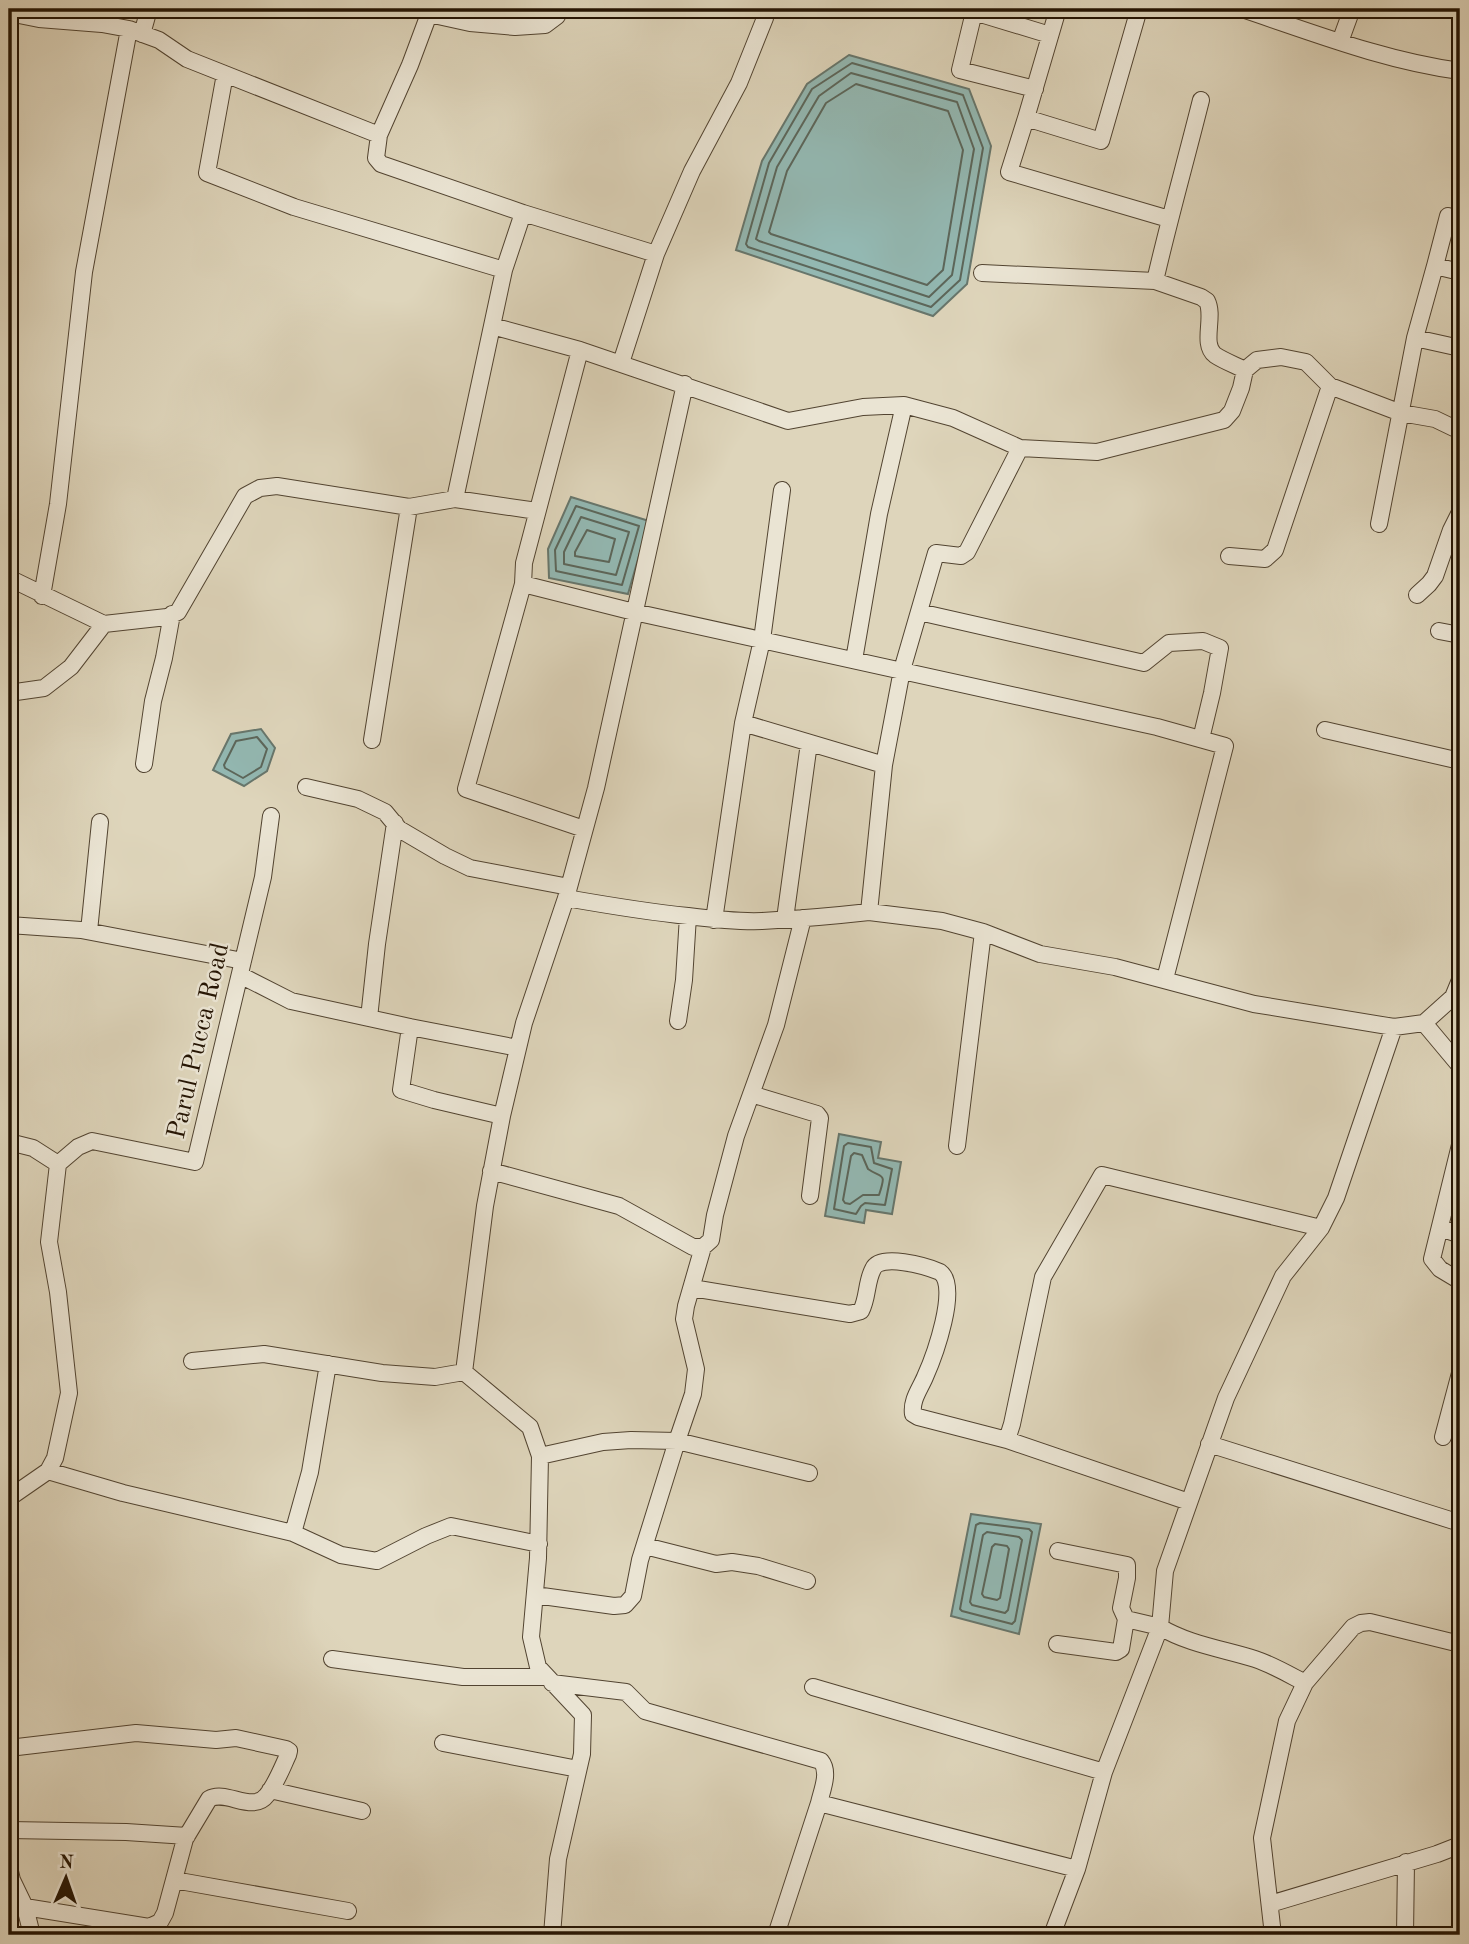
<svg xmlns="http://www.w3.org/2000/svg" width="1469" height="1944" font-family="'Old Standard TT',serif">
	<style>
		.water { fill: #93b8b2; stroke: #67766c; stroke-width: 2 }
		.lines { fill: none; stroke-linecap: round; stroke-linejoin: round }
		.shore { stroke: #5c665a; stroke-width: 2 }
		.minor-casing { stroke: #524431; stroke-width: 18 }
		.minor { stroke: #eae4d3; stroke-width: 16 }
		.labels { text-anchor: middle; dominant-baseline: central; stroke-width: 5; stroke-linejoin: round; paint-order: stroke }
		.street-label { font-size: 26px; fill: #241403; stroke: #eae4d3 }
	</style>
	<rect width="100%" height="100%" fill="#ded5bb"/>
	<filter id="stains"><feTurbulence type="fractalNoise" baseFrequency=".00286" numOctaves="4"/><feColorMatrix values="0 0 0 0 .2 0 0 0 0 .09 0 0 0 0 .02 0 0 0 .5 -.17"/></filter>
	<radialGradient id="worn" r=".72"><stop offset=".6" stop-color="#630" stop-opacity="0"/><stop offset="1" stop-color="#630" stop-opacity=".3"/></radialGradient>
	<path class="water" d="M849,55L969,89L991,146L967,284L933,316L736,250L762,161L807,84Z
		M571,497L649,521L628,594L549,578L548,549Z
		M261,729L275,748L267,771L244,786L213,770L231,734Z
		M839,1134L881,1142L878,1158L901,1162L892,1214L866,1210L864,1223L825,1216Z
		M971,1514L1041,1524L1019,1634L951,1616Z"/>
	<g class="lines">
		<path class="shore" d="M852,63L963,95L983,148L960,280L931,307L748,247L746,244L769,163L812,89Z
			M851,73L957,102L974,149L952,275L929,297L759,241L756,239L777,167L819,96Z
			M856,84L948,111L963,150L943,270L927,285L771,234L769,232L787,171L826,103Z
			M576,506L639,526L622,585L556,571L555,550Z
			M581,517L629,532L616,575L564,564V552Z
			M587,530L615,539L609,562L575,556V552Z
			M257,737L267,749L261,767L243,778L225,768L224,765L236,741Z
			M848,1143L871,1147L874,1163L892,1169L885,1205L865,1203L861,1206L856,1214L834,1209L844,1146Z
			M854,1153L862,1155L868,1169C882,1179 887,1171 879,1195H863L850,1204L845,1203L843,1200L851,1156Z
			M980,1523L1029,1529L1032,1532L1015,1621L1012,1624L962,1611L960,1609L976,1525Z
			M987,1532L1019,1537L1022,1540L1008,1610L1005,1613L972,1605L970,1602L983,1535Z
			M995,1544L1007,1546L1009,1549L1000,1598L997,1600L984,1597L982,1594L992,1547Z"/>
		<g class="minor-casing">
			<path id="minor" d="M1058,9L1026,118L1101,141L1139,9
				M1242,9C1314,33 1385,61 1460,71
				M9,13L39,19L102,24L129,29L159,40L187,59L379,135L376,158L381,164L523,213L504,270L455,499
				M142,34L149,9
				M1340,42L1352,9
				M225,74L207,173L294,207L504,270
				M1035,89L960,70L974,12L1050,35
				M1026,118L1009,172L1169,219
				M379,135L410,65L429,14L470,23L515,27L545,25L557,16L560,9
				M523,213L656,254
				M1435,266L1448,216
				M982,273L1155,281C1169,220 1186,160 1201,100
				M1155,281L1201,297L1207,301C1215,317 1201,344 1215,355C1224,361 1235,365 1245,370
				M492,326L580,350L788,421L863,407L904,405L953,418L1020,448L1097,452L1224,420L1232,411L1241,388L1245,370L1257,360L1281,357L1306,362L1330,386L1401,413L1435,419L1460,431
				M1415,338L1460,348
				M580,350L524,563L523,584L466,789L584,829
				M621,363L656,254L692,171L739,83L765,18L766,9
				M1379,524L1415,338L1435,266L1460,272
				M1229,556L1265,559L1275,550L1330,386
				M9,578L104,624L167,617L178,612L245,496L260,488L277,486L409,507L455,499L537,511
				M523,584L634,612L1157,727L1225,746L1165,979
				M1417,595L1429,584L1435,576L1451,530L1460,512
				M42,596L58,504L84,272L129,29
				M919,612L1144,663L1169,643L1203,641L1220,648L1212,693L1201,739
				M1439,631L1460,635
				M854,660L879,514L904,405
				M9,693L44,688L71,667L104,624
				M1325,730L1460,761
				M372,740L409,507
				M144,764L153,701L164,658L172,614
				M884,765L902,670L936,553L961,556L967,552L1020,448
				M306,787L358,799L385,812L399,829L445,856L470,868L569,887
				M566,898C606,905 647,912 688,916C712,919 738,922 762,921C798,919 833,916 869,912L884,765L743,723L762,640L782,490
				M869,912L942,921L983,932L1040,954L1115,967L1254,1004L1394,1027L1424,1023
				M785,919L809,743
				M714,920L743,723
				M9,925L81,930L243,961
				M89,931L100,822
				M240,975L291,1001L410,1027L518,1048
				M1460,980L1453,997L1424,1023L1460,1066
				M369,1018L377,944L395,823
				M678,1021L684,980L688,916
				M410,1027L401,1090L434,1100L502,1116
				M751,1094L817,1114L820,1118L810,1196
				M9,1142L33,1148L58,1164
				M1460,1145L1432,1259L1440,1269L1460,1281
				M957,1146L983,932
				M58,1164L78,1147L92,1141L195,1162L263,877L271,816
				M491,1171L619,1206L693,1247H703L711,1240L715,1215L736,1136L776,1025L803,918
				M1441,1228L1460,1235
				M692,1288L850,1314L861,1311C868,1298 866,1282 873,1269C880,1253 926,1266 940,1272C960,1286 934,1357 925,1377C920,1389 911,1400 913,1414L918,1417L1007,1440L1012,1424L1043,1277L1102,1175L1321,1228
				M192,1361L264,1354L382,1373L435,1377L464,1372
				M1443,1437L1460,1373
				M1007,1440L1189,1502
				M1209,1444L1460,1523
				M540,1456L603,1442L631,1440L677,1441L809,1473
				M48,1471L123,1493L293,1533L341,1555L377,1561L426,1536L451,1526L539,1544
				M9,1498L48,1471L55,1458L69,1393L58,1292L49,1242L58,1164
				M293,1533L310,1472L328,1364
				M645,1546L716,1564L732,1562L758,1566L807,1581
				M1058,1551L1127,1565V1578L1121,1608L1126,1619
				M535,1595L614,1606L625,1605L633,1596L640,1560L677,1441L693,1394L696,1369L684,1319L686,1306L703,1247
				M332,1659L463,1677H547
				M552,1683L626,1692L645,1711L821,1761C830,1772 822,1790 819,1803L1077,1869L1104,1772L1160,1627L1126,1619L1121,1649L1116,1652L1057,1644
				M1305,1683L1353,1627L1361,1623L1370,1622L1460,1644
				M813,1687L1104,1772
				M443,1743L578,1769
				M9,1748L136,1733L216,1740L236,1738L286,1749L289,1751L288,1755C282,1768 276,1784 267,1795C253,1814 226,1789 209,1799L185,1839L165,1913L160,1922L149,1927L25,1907
				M270,1790L362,1811
				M9,1830L126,1832L187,1836
				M9,1867L12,1880L25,1907L32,1935
				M174,1880L348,1911
				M1270,1904L1437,1854L1460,1845
				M552,1935L558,1859L582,1754L583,1715L538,1667L531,1637L538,1558L540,1456L530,1427L464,1372L485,1206L502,1116L524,1023L566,898L596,788L685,384
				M776,1935L819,1803
				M1052,1935L1077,1869
				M1273,1935L1262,1838L1287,1721L1305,1683C1288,1674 1273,1665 1255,1659C1223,1649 1188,1644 1160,1627L1165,1571L1226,1398L1283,1276L1321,1228L1336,1198L1394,1027
				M1405,1935L1406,1862"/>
		</g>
		<use href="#minor" class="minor"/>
	</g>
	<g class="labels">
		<g class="street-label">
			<text transform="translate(199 1041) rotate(-77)">Parul Pucca Road</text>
		</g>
	</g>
	<rect width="1469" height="1944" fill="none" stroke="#ded5bb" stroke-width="35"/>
	<rect x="10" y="10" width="1448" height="1923" fill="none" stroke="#241403" stroke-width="3.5"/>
	<rect x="18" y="18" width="1434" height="1909" fill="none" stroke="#241403" stroke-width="2"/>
	<g transform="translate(66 1878) rotate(2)" stroke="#eae4d3" stroke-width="5" paint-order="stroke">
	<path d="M0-5L12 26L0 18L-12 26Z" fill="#241403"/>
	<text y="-10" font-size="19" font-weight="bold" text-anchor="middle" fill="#241403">N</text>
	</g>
	<rect width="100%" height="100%" filter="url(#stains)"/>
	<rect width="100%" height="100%" fill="url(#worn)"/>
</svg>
